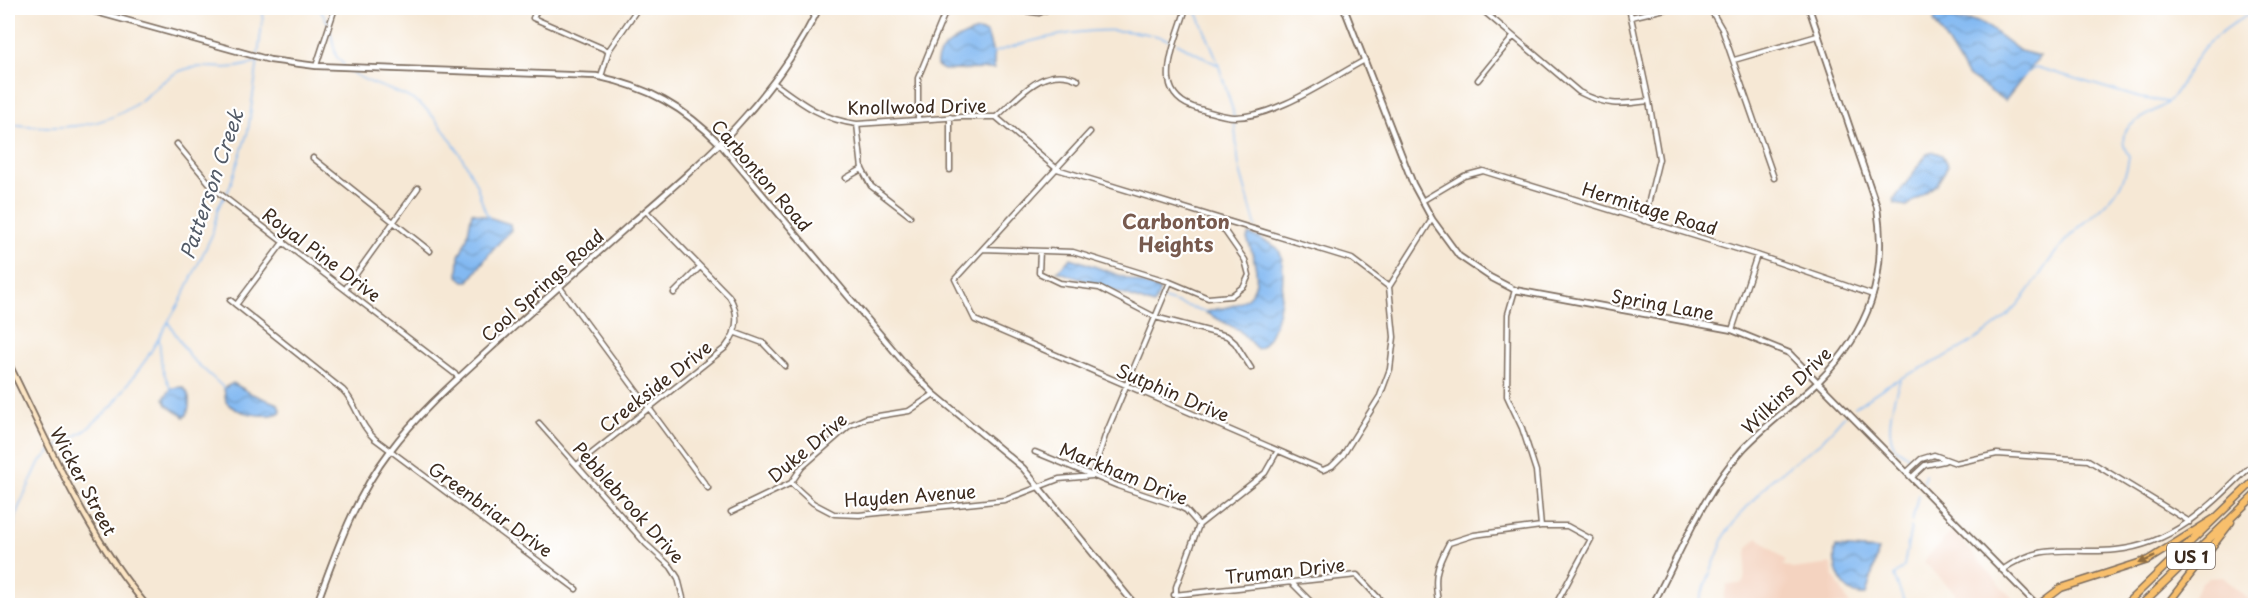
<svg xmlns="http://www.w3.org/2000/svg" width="2263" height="613" font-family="'Playpen Sans',sans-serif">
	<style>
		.built { fill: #f4d3c0 }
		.water { fill: url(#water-waves); stroke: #5f7288; stroke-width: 1.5 }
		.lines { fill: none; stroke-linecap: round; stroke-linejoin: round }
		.stream { stroke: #83b9f2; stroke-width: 1.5 }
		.minor-casing { stroke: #7c6c5e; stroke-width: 7 }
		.tertiary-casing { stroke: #7c6c5e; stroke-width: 8 }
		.secondary-casing { stroke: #7c6c5e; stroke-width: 8 }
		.motorway-casing { stroke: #7c6c5e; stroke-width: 9 }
		.minor { stroke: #fff; stroke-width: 4 }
		.tertiary { stroke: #fff; stroke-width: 4.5 }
		.secondary { stroke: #fce5c4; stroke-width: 4.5 }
		.motorway { stroke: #f8bf6c; stroke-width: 6 }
		.oneway { fill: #906d41 }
		.labels { text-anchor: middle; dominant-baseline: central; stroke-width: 4.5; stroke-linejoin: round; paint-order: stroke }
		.shield { fill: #fff; stroke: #766a62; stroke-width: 1.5 }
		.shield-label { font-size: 16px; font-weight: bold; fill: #3b2a1e }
		.street-label { font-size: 18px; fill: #3b2a1e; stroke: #fff }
		.water-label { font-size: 20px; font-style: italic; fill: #545c68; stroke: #fff }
		.neighbourhood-label { font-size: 20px; font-weight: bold; fill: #785a4e; stroke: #fff }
	</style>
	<defs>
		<pattern id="water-waves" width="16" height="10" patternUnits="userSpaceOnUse" patternTransform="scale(1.5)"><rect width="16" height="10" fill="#83b9f2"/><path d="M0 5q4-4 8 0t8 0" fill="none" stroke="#6c97c3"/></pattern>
	</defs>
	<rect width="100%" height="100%" fill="#fff"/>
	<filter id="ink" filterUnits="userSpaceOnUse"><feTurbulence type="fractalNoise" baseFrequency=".0167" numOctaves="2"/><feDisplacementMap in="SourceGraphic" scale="12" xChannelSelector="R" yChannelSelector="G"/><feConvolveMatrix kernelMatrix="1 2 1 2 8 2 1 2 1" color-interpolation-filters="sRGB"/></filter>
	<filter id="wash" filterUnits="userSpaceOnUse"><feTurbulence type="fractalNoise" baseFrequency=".008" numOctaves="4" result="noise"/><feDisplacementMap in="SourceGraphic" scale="24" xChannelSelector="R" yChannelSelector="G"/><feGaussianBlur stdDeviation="1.35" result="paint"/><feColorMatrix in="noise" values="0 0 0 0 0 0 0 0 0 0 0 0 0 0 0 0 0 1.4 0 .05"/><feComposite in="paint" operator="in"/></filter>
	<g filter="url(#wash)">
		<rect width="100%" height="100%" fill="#f6e8d5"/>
		<path class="built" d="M1953,531L2012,598V605L1951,606L1948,603L1956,594L1923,561Z
			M1758,537L1786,561L1783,565L1792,569L1832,564L1833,575L1850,605H1722L1727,584H1740L1744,580L1748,548Z
			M2223,577L2255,605H2188L2202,582L2208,578Z"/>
		<path class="water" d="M1942,14L1960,21L1971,20L1984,24L2020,51L2040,56L2005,101L1967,75L1934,21L1936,15Z
			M978,31L987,33L994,57V69L944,70L937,66C934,48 963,35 978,31Z
			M1934,152L1942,155L1948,166L1937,184L1907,206L1895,204L1894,200L1927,154Z
			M472,212L510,224L511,230L492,250L469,281H464L458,276L459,256L467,238Z
			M1249,234C1254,236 1275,245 1278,249C1290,265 1279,344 1257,349L1239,330L1206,313C1213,308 1220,309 1228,307C1268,297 1257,266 1247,238Z
			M1071,258L1160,290L1154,305L1057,271Z
			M233,383L252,394L278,404L281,412C267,419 236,414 226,402L224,388Z
			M182,387C192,393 190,405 187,415L184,417L167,405L164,398L172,388Z
			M1836,547L1879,550L1866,595C1843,598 1830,565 1836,547Z"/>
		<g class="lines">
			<path class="stream" d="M319,8L329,24
				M1195,8L1216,57L1233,111L1239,167L1256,227
				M330,29L336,56L344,65
				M1177,43L1218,65
				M992,53C1048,34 1116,20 1173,41
				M258,55L264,8
				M347,69C372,89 404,88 428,111C446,130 465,160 476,184C481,196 482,208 489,218
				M2022,77L2036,67L2140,98L2167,102
				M8,124C52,129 98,131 136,104C151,94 163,78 180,71C204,61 228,75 257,61
				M1258,232L1263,244
				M1157,297L1207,312
				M168,322L190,357L224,388
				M159,338L162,368L171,390
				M1900,380C1894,396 1884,432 1895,447C1898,451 1906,455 1911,458
				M1855,407C1868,399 1880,389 1893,382C1932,363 1975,345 2007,316C2033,292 2045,261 2069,237C2097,209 2124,199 2129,156C2107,123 2154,116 2169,101C2184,85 2191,60 2207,44C2222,30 2240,20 2256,8
				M1924,482L1925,474
				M1912,522L1918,495
				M8,557L18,509L39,463L53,449L86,430L112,406L147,358L181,300L212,235L218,208L229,189L248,131L258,60
				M1697,606L1726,533L1739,516L1770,481L1822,441L1845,415
				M1906,606L1894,576L1904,566L1911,527"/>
		</g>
	</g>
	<g filter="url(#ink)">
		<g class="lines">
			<g class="minor-casing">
				<path id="minor" d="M538,8L533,18L609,51
					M1004,8L1039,13L1049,9
					M1186,8C1180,29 1167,57 1169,79C1171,96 1184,105 1199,109C1211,112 1224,117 1235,117C1276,117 1329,79 1365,60
					M1255,8L1259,9
					M1480,8L1579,92C1606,106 1619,105 1649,101
					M1629,8L1649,101L1659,159L1644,221
					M1705,8L1712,12L1722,29L1774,178
					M1631,17L1669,8
					M1734,60L1817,36
					M316,66L335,8
					M601,77L609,50L638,8
					M1478,80L1513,37
					M774,83C801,103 823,120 857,124L961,117H996L1057,169L1352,259L1389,287
					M950,117V170
					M996,117C1019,97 1044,63 1078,80
					M918,119V78L947,8
					M857,124L862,169L871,186L910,216
					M1090,132L955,279L975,320L1323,470L1332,466L1343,455L1380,396L1390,369L1394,337L1389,287L1432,219
					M177,144L215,190L459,377
					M313,158L430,251
					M846,178L862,169
					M1422,201L1464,176L1483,171L1757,255L1873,295
					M983,249L1073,252L1170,282L1208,298L1231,296L1244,286L1249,275L1245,260L1217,220
					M1040,251L1039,273L1060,283L1099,288L1155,317L1227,336L1235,343L1251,368
					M559,286L708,488
					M346,288L418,188
					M1515,290L1508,314L1507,396L1522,428L1536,471L1541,526
					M674,293L700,267
					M230,300L343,390C357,404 359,425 375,439L576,589
					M236,305L284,241
					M1732,330L1757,255
					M736,333L763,343L785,366
					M539,423L646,544L671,567L678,578L685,606
					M1035,452L1118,486L1178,506L1186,510L1199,525
					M577,465L725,348C738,332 740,314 729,296L646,211
					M1907,472L1921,459L1934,455L1956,463L1997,454L2088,460L2190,522
					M1912,477L1925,465L1944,461
					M791,483L813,503L834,514L859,515L1005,500L1059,479L1092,476L1105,436L1170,282
					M731,512L791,483L802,467L850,425L866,418L909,411L934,394
					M2002,570C2045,540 2070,555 2116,550C2177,544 2215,501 2256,461
					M1292,583L1315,606
					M1174,595L1357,575L1386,606
					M1176,606V587L1199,525L1265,473L1277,452
					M1439,606C1433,578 1436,567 1449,543L1474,535L1541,526H1567L1591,539L1555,606"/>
			</g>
			<g class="tertiary-casing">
				<path id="tertiary" d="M82,8L270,60L316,66L596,76C648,87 684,107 721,145L911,371L934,394L1023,468L1136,606
					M1344,8L1413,184L1432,219L1459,256L1490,277L1515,290L1732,330L1789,353L2038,606
					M316,606C336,551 355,497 390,451C419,412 456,380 491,348C536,307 582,267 627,227C706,159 772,103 819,8
					M1652,606C1680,554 1704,491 1744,448C1767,424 1795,404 1819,381C1869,331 1888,277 1877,207L1809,8"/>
			</g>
			<g class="secondary-casing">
				<path id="secondary" d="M8,362C49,445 86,534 147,606"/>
			</g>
			<g class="motorway-casing">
				<path id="motorway" d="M2037,606L2061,588L2148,560L2215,518
					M2124,606L2256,479
					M2140,606L2256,494
					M2166,606L2231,522"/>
			</g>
			<use href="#minor" class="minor"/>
			<use href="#tertiary" class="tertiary"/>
			<use href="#secondary" class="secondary"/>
			<use href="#motorway" class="motorway"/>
		</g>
		<defs><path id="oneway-solid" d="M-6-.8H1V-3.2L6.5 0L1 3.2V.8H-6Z" transform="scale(1.5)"/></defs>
		<use class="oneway" href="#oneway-solid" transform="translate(2147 560) rotate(156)"/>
	</g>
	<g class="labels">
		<rect class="shield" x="2167" y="543" width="48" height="26" rx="4.5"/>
		<g class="shield-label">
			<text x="2191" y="556">US 1</text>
		</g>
		<g class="street-label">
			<text transform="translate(917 106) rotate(-1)">Knollwood Drive</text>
			<text transform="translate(762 175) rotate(49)">Carbonton Road</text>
			<text transform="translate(1650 208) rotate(17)">Hermitage Road</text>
			<text transform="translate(322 254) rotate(37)">Royal Pine Drive</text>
			<text transform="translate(542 285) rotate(-42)">Cool Springs Road</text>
			<text transform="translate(1663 304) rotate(10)">Spring Lane</text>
			<text transform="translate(655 386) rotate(-38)">Creekside Drive</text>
			<text transform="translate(1786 390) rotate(-44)">Wilkins Drive</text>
			<text transform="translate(1173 392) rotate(23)">Sutphin Drive</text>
			<text transform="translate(807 447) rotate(-40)">Duke Drive</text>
			<text transform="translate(1124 473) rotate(22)">Markham Drive</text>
			<text transform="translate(84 481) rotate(62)">Wicker Street</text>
			<text transform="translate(910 495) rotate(-4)">Hayden Avenue</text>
			<text transform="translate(629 502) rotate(48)">Pebblebrook Drive</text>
			<text transform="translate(491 509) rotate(36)">Greenbriar Drive</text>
			<text transform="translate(1285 570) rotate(-6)">Truman Drive</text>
		</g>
		<g class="water-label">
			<text transform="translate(211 184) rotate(-71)">Patterson Creek</text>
		</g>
		<g class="neighbourhood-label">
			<text x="1176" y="221">Carbonton<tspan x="1176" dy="23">Heights</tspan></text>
		</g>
	</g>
	<rect width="2263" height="613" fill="none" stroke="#fff" stroke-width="30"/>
</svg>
